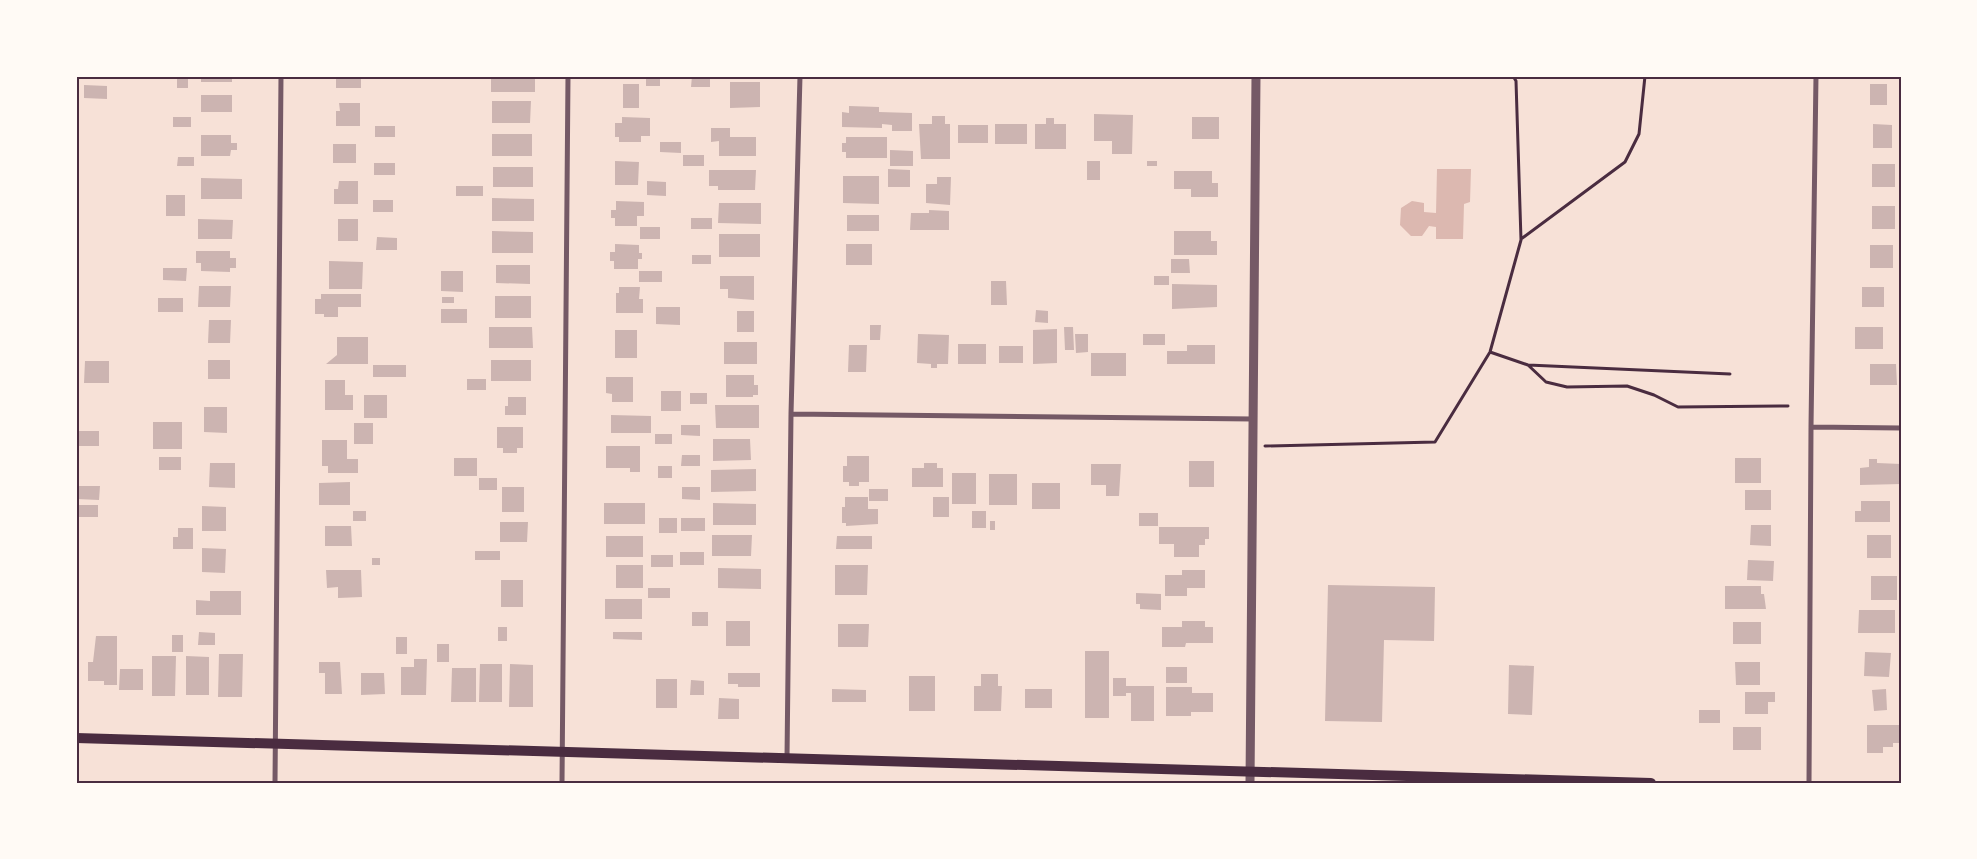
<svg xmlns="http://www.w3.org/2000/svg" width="1977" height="859" font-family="Poppins,sans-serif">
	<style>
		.water { fill: #dcb8b0 }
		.building { fill: #ccb4b1 }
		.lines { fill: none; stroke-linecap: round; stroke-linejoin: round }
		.path { stroke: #4a2c40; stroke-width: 3 }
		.minor { stroke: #755966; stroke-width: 5 }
		.tertiary { stroke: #755966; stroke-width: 9 }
		.secondary { stroke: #4a2c40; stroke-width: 10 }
		.neatline { fill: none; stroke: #4a2c40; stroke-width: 2 }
	</style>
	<rect width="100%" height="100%" fill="#f7e1d7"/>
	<path class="water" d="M1437,169H1471L1470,202L1464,204L1463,239H1436V227L1429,226L1422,236H1411L1400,225L1401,208L1412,201L1424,203V212L1436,213Z"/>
	<path class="building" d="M201,76H232V82H201Z
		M336,76H361V88H336Z
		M491,76H535V92H491Z
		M646,76H660V86H646Z
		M692,76H710V87H691Z
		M177,78H188V88H177Z
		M730,82H760V107L730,108Z
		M623,84H639V108H623Z
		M1870,84H1887V105H1870Z
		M84,85L107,86V99L84,98Z
		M201,95H232V112H201Z
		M492,101H531L530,123H492Z
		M339,103H360V126H336V111H340Z
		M849,106L879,107V112L912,113V131H892V125L882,124V128L842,127V112L849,113Z
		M1094,114L1133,115L1132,154H1112V141H1094Z
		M932,116H945V124H950V159H921L919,124H932Z
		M173,117H191V127H173Z
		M622,117L650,118V136H641V142H619V137H615V123H622Z
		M1192,117H1219V139H1192Z
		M1046,118H1054V124H1066V149H1035V124H1046Z
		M995,124H1027V144H995Z
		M1873,124L1892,125V148H1873Z
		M958,125H988V143H958Z
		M375,126H395V137H375Z
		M711,128H730V137H756V156H719V141L711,142Z
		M492,134H532V156H492Z
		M201,135H231V143H237V150H231L230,156H201Z
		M846,137H887V158H846V152H842V143H846Z
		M660,142H681V153L660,152Z
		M333,144H356V163H333Z
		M890,150L913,151V166H890Z
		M683,155H704V166H683Z
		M178,157H194V166H177Z
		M615,161L639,162L638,185H615Z
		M1087,161H1100V180H1087Z
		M1147,161H1157V166H1147Z
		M374,163H395V175H374Z
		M1872,164H1895V187H1872Z
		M493,167H533V187H493Z
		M888,169L910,170V187H888Z
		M709,170H756L755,190H718V186H709Z
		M1174,171H1212V183H1218V197H1191V189H1174Z
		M843,176H879V204L843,203Z
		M937,177H951L950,205L926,203V184H937Z
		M201,178L242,179V199H201Z
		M339,181H358V204H334V189H338Z
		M647,181L666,182V196L647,195Z
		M456,186H483V196H456Z
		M166,195H185V216H166Z
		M492,198L534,199V221H492Z
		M373,200H393V212H373Z
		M616,201L644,202V216H637V226H615V218H611V210H616Z
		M719,203H761V224L718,223Z
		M1872,206H1895V229H1872Z
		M929,210L949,211V230H910L911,213H929Z
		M847,215H879V231H847Z
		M691,218H712V229H691Z
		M198,219L233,220L232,239H198Z
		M338,219H358V241H338Z
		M640,227H660V239H640Z
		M492,231L533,232V253H492Z
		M1174,231H1211V241H1217V255H1174Z
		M719,234H760V257H719Z
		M377,237L397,238V250H376Z
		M615,244L639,245V253H642V259H638V269H614V261H610V252H615Z
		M846,244H872V265H846Z
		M1870,245H1893V268H1870Z
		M196,251H230V258H236V268H230V272L201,271V263H196Z
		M692,255H711V264H692Z
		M1171,259H1189L1190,273H1171Z
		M329,261L363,262L362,289H329Z
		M496,265H530V284L496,283Z
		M163,268H187L186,281L163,280Z
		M441,271H463V292L441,291Z
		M639,271H662V282H639Z
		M720,276H754V300L728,298V289H720Z
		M1154,276H1169V285H1154Z
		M991,281H1006L1007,305H991Z
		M1172,284L1217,285V307L1172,309Z
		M199,286H231L230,307H198Z
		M619,287H640L639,299H643V313H616V293H619Z
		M1862,287H1884V307H1862Z
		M321,294H361V307H338V317H324V314H315V299H321Z
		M495,296H531V318H495Z
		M442,297H454V303H442Z
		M158,298H183V312H158Z
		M656,307H680V325L656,324Z
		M441,309H467V323H441Z
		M1036,310L1048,311V323L1035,322Z
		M737,311H754V332H737Z
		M209,320H231L230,343H208Z
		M870,325H881L880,340H870Z
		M489,327H532L533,348H489Z
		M1064,327H1073L1074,350H1065Z
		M1855,327H1883V349H1855Z
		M1057,329V363L1033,364V330Z
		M615,330H637V358H615Z
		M918,334L949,335L948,364H937V368H931V364L917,363Z
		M1075,334H1088V352L1076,353Z
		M1143,334H1165V345H1143Z
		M337,337H368V364H326L337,355Z
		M724,342H757V364H724Z
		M958,344H986V364H958Z
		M849,345H867L866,372H848Z
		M1187,345H1215V364H1167V351H1187Z
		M999,346H1023V363H999Z
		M1091,353H1126V376H1091Z
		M208,360H230V379H208Z
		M491,360H531V381H491Z
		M85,361H109V383H84Z
		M1870,364H1896L1897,385H1870Z
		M373,365H406V377H373Z
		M726,375H754V385H758V395H753V397H726Z
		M606,377H633V402H612V394L606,393Z
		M467,379H486V390H467Z
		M325,380H345V395H353V410H325Z
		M661,391H681V411H661Z
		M690,393H707V404H690Z
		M364,395H387V418H364Z
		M508,397H526V415H505V406H508Z
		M715,405H759V428H716Z
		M204,407H227V433L204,432Z
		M611,415L651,416V433H611Z
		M153,422H182V449H153Z
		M354,423H373V444H354Z
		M681,425H700V436L681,435Z
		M497,427H523V448H517V453H503V448H497Z
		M77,431H99V446H77Z
		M655,434H672V444H655Z
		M713,439H750L751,460L713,461Z
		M322,440H347V459H358V473H328V466H322Z
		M606,446H640V472H630V468H606Z
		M682,455H700V466H681Z
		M847,456H869V482H859V486H849V482H843V466H847Z
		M159,457H181V470H159Z
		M454,458H477V476H454Z
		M1735,458H1761V483H1735Z
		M1869,459H1877V463L1901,464V484L1860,485V468L1869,467Z
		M1189,461H1214V487H1189Z
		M210,463H235V488L209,487Z
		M924,463H937V468H943V487H912V468H924Z
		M1091,464H1121L1119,496H1106V485H1091Z
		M658,466H672V478H658Z
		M756,469V491L711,492V470Z
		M952,473H976V504H952Z
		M989,474H1017V505H989Z
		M479,478H497V490H479Z
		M350,482V505H319V483Z
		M1032,483H1060V509H1032Z
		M78,486H100L99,500L77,499Z
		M502,487H524V512H502Z
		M682,487H700V500L682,499Z
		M869,489H888V501H869Z
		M1745,490H1771V510H1745Z
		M845,497H868V509H878V524L846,526V523H842V507H845Z
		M933,497H949V517H933Z
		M1861,501H1890V522H1855V511H1861Z
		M604,503H645V524H604Z
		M713,503L756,504V525H713Z
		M79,505H98V517H79Z
		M202,506L226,507V531H202Z
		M353,511H366V521H353Z
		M972,511H986V528H972Z
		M1139,513H1158V526H1139Z
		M659,518H677V533H659Z
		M681,518H705V531H681Z
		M990,521H995V530H990Z
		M500,522H528L527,542H500Z
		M1751,525H1771V546L1750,545Z
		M325,526H351L352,546H325Z
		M1159,527H1209V539H1205V545H1199V557H1174V544H1159Z
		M178,528H193V549H173V537H178Z
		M712,535H752L751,556H712Z
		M1867,535H1891V558H1867Z
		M606,536H643V557H606Z
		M837,536H872V549H836Z
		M202,548L226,549L225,573L202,572Z
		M475,551H500V560H475Z
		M680,552H704V565H680Z
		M76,553H79V564H76Z
		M651,555H673V567H651Z
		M372,558H380V565H372Z
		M1748,560L1774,561L1773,581L1747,580Z
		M616,565H643V588H616Z
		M835,565H868L867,595H835Z
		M718,568L761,569V589L718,588Z
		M326,570H361L362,597L338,598V587L327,588Z
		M1182,570H1205V588H1187V596H1165V575H1182Z
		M1871,576H1897V600H1871Z
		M501,580H523V607H501Z
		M1328,585L1435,587L1434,641L1384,640L1382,722L1325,721Z
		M1725,586H1761V594H1764L1766,609H1725Z
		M648,588H670V598H648Z
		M210,591H241V615H196V600L210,601Z
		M1136,593L1161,594V610L1140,609V604H1136Z
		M605,599H642V619H605Z
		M1859,610H1895V633H1858Z
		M692,612H708V626H692Z
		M726,621H750V646H726Z
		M1182,621H1205V627H1213V643H1186L1185,647H1162V627H1182Z
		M1733,622H1761V644H1733Z
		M838,624H869L868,647H838Z
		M498,627H507V641H498Z
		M199,632L215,633V645H198Z
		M613,632H642V640L613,639Z
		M172,635H183V652H172Z
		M96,636H117V685H104V681H88V662H93Z
		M396,637H407V654H396Z
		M437,644H449V662H437Z
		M1085,651H1109V718H1085Z
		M1865,652L1891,653L1889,677L1864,676Z
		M219,654H243L242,697H218Z
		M152,656H176L175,696H152Z
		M186,656L209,657V695H186Z
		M414,659H427L426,695H401V667H414Z
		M319,662H340L342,694H325V673H319Z
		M1735,662H1760V685H1736Z
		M480,664H502V702H479Z
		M510,664L533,665V707H509Z
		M1509,665L1534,666L1532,715L1508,714Z
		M1166,667H1187V683H1166Z
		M452,668H476V702H451Z
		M120,669H143V690H119Z
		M361,673H384L385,694L361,695Z
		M728,673H760V687H738V684H728Z
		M981,674H998V686H1002L1001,711H974V686H981Z
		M909,676H935V711H909Z
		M1113,678H1126V686H1154V721H1131V693H1126V696H1113Z
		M656,679H677V708H656Z
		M691,680L704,681V695H690Z
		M1166,687H1192V693H1213V712H1191V716H1166Z
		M832,689L866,690V702H832Z
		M1025,689H1052V708H1025Z
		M1886,689L1887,710L1874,711L1872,690Z
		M1745,692H1775V702H1768V714H1745Z
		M719,698L739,699V719H718Z
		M1699,710H1720V723H1699Z
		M1867,725H1901V743H1893V747H1883V753H1867Z
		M1733,727H1761V750H1733Z"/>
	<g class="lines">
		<path class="path" d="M1521,239L1625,162L1639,134L1645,76
			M1490,352L1528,365L1730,374
			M1528,365L1546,382L1567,387L1627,386L1654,395L1678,407L1788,406
			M1265,446L1435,442L1490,352L1521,240L1516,81L1513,76"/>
		<path class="minor" d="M791,414L1253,419
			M1811,427L1901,428
			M787,757L791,414L800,76
			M275,783L281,76
			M562,783L568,76
			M1809,783L1811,427L1816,76"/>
		<path class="tertiary" d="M1250,783L1256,76"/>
		<path class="secondary" d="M76,738L1651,783"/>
	</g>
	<rect width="1977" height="859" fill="none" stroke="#fffaf5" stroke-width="155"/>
	<rect x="78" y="78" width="1822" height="704" class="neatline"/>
</svg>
